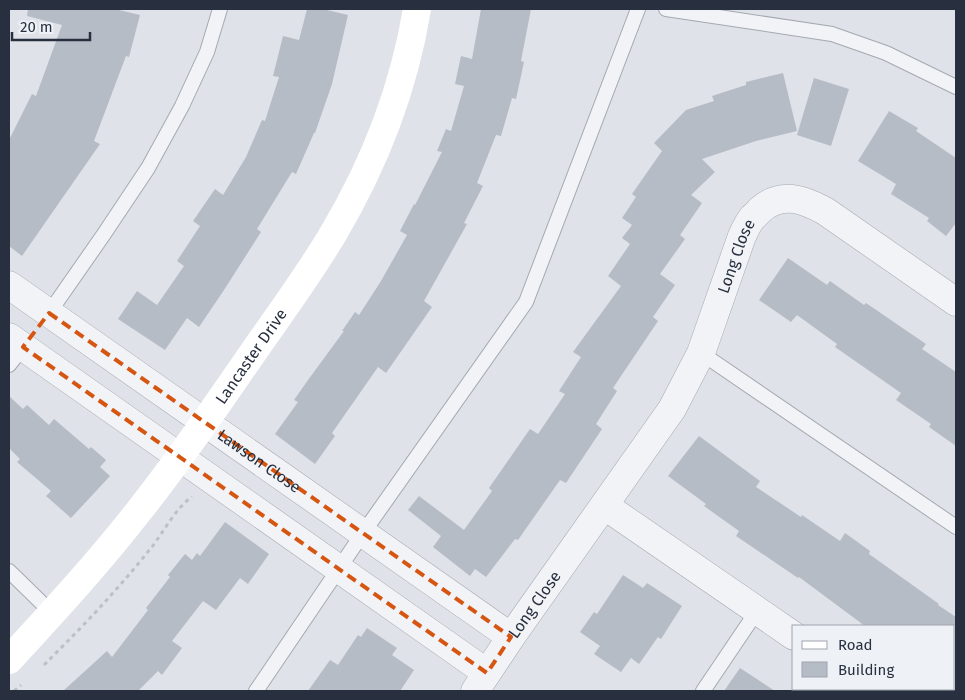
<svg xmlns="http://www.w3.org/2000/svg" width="965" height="700" font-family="'Fira Sans',sans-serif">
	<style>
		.building { fill: #b6bcc5 }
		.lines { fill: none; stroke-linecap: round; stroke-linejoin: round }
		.lane-casing { stroke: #a4a9b2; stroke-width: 16 }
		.street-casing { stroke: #a4a9b2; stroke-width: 29 }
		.path { stroke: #bdc0c6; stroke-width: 3; stroke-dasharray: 4 4; stroke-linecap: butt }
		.lane { stroke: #f1f3f6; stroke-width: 14 }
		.street { stroke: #f1f3f6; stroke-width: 28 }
		.secondary { stroke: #fff; stroke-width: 28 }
		.marked { fill: none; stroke: #d55511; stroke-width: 4; stroke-dasharray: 10 6; stroke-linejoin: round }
		.labels { text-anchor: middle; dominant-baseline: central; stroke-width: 5; stroke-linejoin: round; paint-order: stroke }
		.street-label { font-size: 16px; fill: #28303f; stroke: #eef1f6 }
	</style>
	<rect width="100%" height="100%" fill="#dfe2e8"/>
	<path class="building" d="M28,9H115L140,15L129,57L126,56L94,141L100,144L22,256L9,246V140L32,94L36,96L62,25L27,16Z
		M307,9H323L348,15L332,84L315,133H314L296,174L292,172L257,229L261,232L224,290L199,327L187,318L165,350L118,319L137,291L157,305L184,266L177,261L200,226L193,221L215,189L223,195L246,157L262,120L265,121L279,77L273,76L283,36L299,40Z
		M481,9H531L521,61L524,62L516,99L512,98L501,136L496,135L477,183L483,186L464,223L467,224L424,301L432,307L386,373L378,367L332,433L335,436L315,464L275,434L298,402L294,400L308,380L344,331H342L355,312L359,315L381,281L407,235L400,231L414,204L415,205L442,152L437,151L446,129L451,131L464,86L455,84L461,56L472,59Z
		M783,73L797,131L756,141L702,159L715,172L691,195L702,203L680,235L685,239L660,274L675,285L653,317L658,321L613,388L617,391L596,424L602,429L566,483L560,480L518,540L515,539L486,577L475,569L470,576L433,547L441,536L408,510L419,496L464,530L492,491L489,488L530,429L538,434L565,394L559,391L581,357L573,352L621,286L608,276L630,244L622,238L632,225L622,218L636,197L632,194L662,151L654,143L686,110L714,101L712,96L746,85V82Z
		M814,78L849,89L831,146L797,135Z
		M889,111L918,128L916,131L956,158V223L946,236L927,221L929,218L891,194L896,184L858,161Z
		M788,258L827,285L830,281L864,305L866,303L926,344L922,349L956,372V446L929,427L931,424L896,400L901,393L835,347L837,344L797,315L791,322L759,300Z
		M9,396L23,409L27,405L49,425L54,419L89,449L91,447L106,460L100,467L110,476L71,518L46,496L51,491L17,462L20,459L9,448Z
		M699,436L760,481L756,487L801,517L802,515L840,541L845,533L870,551L869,554L939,604L938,605L956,617V626H865L799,577L798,578L736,536L739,531L704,506L706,504L668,476Z
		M225,522L269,554L248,584L240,578L216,610L203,601L172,641L182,648L162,675L158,671L138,691H63L107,651L112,657L148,610L146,608L170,577L168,575L185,554L192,560L197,553L200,556Z
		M623,575L643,588L647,583L682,606L661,639L658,637L639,664L631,658L621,672L594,654L600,646L580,632L594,612L597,614Z
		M367,628L397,648L392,655L414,670L400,691H308L330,660L338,665L358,635L361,637Z
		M740,668L775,691H724Z"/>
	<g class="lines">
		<g class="lane-casing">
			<path id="lane" d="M666,9L832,34L886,53L956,87
				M49,313L104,234L148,168L182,106L207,52L220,9
				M701,353L956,527
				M9,365L23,347
				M9,571L52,613
				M256,691L363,533L526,302L638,9
				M703,691L757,611"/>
		</g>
		<g class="street-casing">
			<g id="street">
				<path id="s1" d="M9,285L511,637"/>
				<path d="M9,337L487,673"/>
				<path d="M605,506L794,636"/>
				<path d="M870,689L873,691"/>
				<path id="s2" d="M475,691L511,637L672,409L701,353L742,236C745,230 748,223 752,218C754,216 758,213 760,210C781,191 803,199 825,211L956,302"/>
			</g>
		</g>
		<path class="path" d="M44,665C67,642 90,619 111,595C125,580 138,564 151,548C163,533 177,506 192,497
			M14,691L21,685"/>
		<use href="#lane" class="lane"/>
		<use href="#street" class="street"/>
		<path class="secondary" id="s3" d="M9,660C55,610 101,560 142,507C181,458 216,406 252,354C279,315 308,276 333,234C374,165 404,88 417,9"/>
	</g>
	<path class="marked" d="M49,313L511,637L487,673L23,347Z"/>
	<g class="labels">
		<g class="street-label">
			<text stroke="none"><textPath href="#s2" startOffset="510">Long Close</textPath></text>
			<text stroke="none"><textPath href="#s3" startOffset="389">Lancaster Drive</textPath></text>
			<text stroke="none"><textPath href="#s1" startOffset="306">Lawson Close</textPath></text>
			<text stroke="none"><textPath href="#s2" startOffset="105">Long Close</textPath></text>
		</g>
	</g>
	<rect width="965" height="700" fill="none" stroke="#28303f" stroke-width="20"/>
	<rect x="792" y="625" width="162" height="65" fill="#eef1f6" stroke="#9fa4ad"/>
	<rect x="802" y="641" width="25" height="8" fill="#ffffff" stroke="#9fa4ad"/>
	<text x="838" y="650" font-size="15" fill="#28303f">Road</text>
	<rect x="802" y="662" width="25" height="15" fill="#b6bcc5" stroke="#9fa4ad"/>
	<text x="838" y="675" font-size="15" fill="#28303f">Building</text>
	<path d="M12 32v8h78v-8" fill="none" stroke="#28303f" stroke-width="2.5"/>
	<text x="20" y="32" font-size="15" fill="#28303f" stroke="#eef1f6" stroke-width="4" paint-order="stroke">20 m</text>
</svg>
